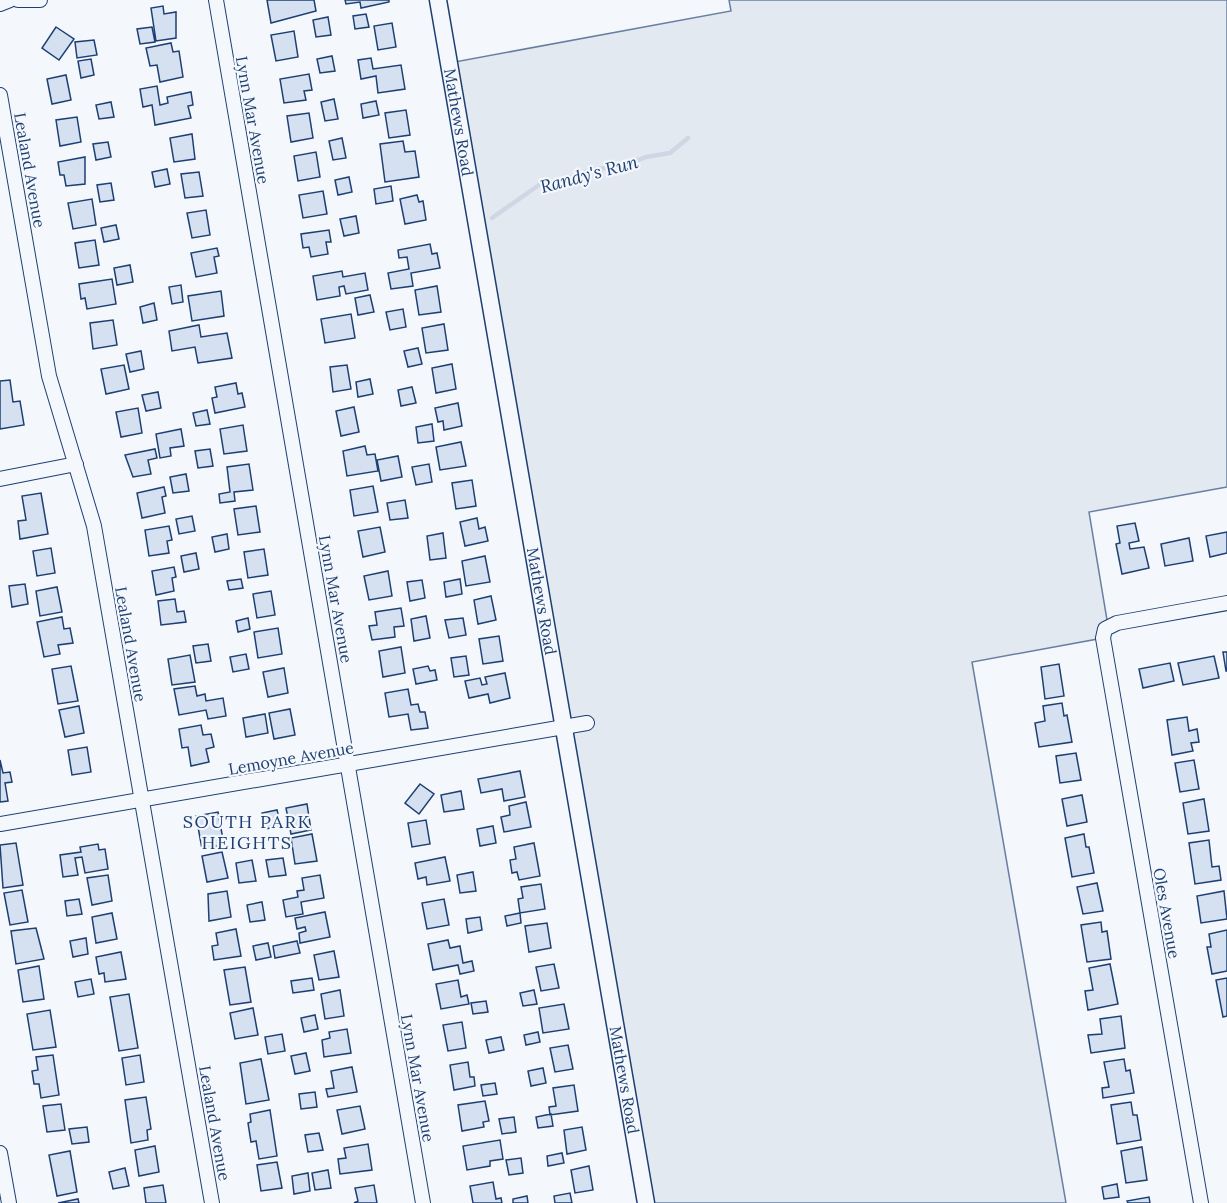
<svg xmlns="http://www.w3.org/2000/svg" width="1227" height="1203" font-family="Lora,serif">
	<style>
		.green { fill: #e3e9f0; stroke: #687fa3; stroke-width: 1.5 }
		.lines { fill: none; stroke-linecap: round; stroke-linejoin: round }
		.stream { stroke: #cfd7e4; stroke-width: 4.5 }
		.building { fill: #d5e0f0; stroke: #1d3f73; stroke-width: 1.5 }
		.minor-casing { stroke: #1d3f73; stroke-width: 16 }
		.tertiary-casing { stroke: #1d3f73; stroke-width: 19 }
		.minor { stroke: #f4f7fb; stroke-width: 14 }
		.tertiary { stroke: #f4f7fb; stroke-width: 16 }
		.labels { text-anchor: middle; dominant-baseline: central; stroke-width: 4.5; stroke-linejoin: round; paint-order: stroke }
		.street-label { font-size: 16px; fill: #1d3f73; stroke: #f4f7fb }
		.water-label { font-size: 18px; font-style: italic; fill: #1d3f73; stroke: #f4f7fb }
		.neighbourhood-label { font-size: 18px; letter-spacing: 1.5px; fill: #1d3f73; stroke: #f4f7fb }
	</style>
	<rect width="100%" height="100%" fill="#f4f7fb"/>
	<path class="green" d="M729,0H1227V487L1089,512L1108,626L1103,638L972,662L1066,1203H646L449,63L731,11Z"/>
	<g class="lines">
		<path class="stream" d="M492,218L539,185L562,181L590,170L622,166L646,157L670,153L688,138"/>
	</g>
	<path class="building" d="M267,0H314L316,11L271,23Z
		M345,0H389V2L361,8L360,2L346,4Z
		M163,6L164,14L176,12V38L156,41L151,8Z
		M366,14L369,27L355,29L353,16Z
		M328,17L331,35L316,37L313,20Z
		M392,23L396,47L378,50L374,26Z
		M56,27L74,39L59,60L42,48Z
		M152,27L155,42L140,44L137,29Z
		M294,31L298,57L276,61L271,35Z
		M94,40L97,55L77,58L75,42Z
		M171,43L173,52L179,51L183,77L160,82L157,65L150,66L146,48Z
		M332,56L335,71L320,73L317,59Z
		M371,58L373,69L401,65L405,89L378,93L376,76L361,79L358,60Z
		M91,59L94,75L81,78L78,61Z
		M309,74L312,90L304,91L306,100L284,103L280,79Z
		M66,75L71,100L52,104L47,79Z
		M157,86L160,105L168,103L167,97L191,92L193,105L188,106L191,118L155,125L152,105L143,107L140,89Z
		M334,99L338,119L325,121L321,102Z
		M376,101L379,115L363,118L361,104Z
		M111,102L114,117L99,119L96,105Z
		M406,110L410,135L389,138L385,113Z
		M309,113L313,138L291,142L287,116Z
		M77,117L81,142L60,146L56,120Z
		M192,134L195,159L174,162L170,138Z
		M342,138L346,158L333,160L329,141Z
		M403,141L405,152L415,151L419,177L385,182L380,144Z
		M108,142L111,157L96,160L93,144Z
		M316,152L320,177L298,181L294,156Z
		M85,157V184L66,186L64,175H60L58,162Z
		M167,169L170,184L155,187L152,172Z
		M199,172L203,196L185,198L181,174Z
		M349,177L352,192L338,195L335,180Z
		M111,183L114,200L100,202L97,185Z
		M391,186L393,201L376,204L374,189Z
		M323,191L327,214L303,218L299,195Z
		M417,195L419,202L423,201L426,220L405,224L400,199Z
		M92,199L96,225L73,229L68,203Z
		M206,210L210,235L192,238L187,213Z
		M356,216L359,233L344,236L340,219Z
		M116,225L119,239L104,242L101,228Z
		M329,230L331,242H326L328,254L311,257L309,247L303,248L301,234Z
		M95,240L99,265L79,268L75,243Z
		M430,244L432,254L437,253L440,268L411,273L413,286L391,289L388,273L409,269L407,257L399,258L398,250Z
		M217,248L219,256L214,257L217,273L196,277L191,253Z
		M130,265L133,282L117,285L114,268Z
		M342,271L343,277L365,273L368,290L346,294L344,286L339,287L340,296L317,300L313,276Z
		M112,279L116,304L87,309L85,298L81,299L79,284Z
		M181,285L183,302L172,304L169,287Z
		M437,286L441,312L419,315L415,290Z
		M221,291L224,316L192,321L188,296Z
		M370,295L374,312L358,315L355,298Z
		M154,303L157,320L143,323L140,307Z
		M403,309L406,327L390,330L386,312Z
		M351,314L355,338L325,343L321,319Z
		M113,320L117,345L93,349L90,323Z
		M444,324L448,350L426,353L422,328Z
		M199,325L201,337L227,333L232,358L198,363L195,347L172,351L169,331Z
		M418,348L422,364L408,367L404,351Z
		M141,351L144,369L130,372L126,354Z
		M452,364L456,389L436,393L432,368Z
		M124,365L129,389L106,394L101,369Z
		M347,365L351,389L333,392L330,367Z
		M370,379L373,394L358,397L356,382Z
		M10,380L13,402L20,401L24,425L0,429V381Z
		M236,383L238,394L242,393L245,407L215,413L212,398L217,397L215,387Z
		M412,387L416,403L401,406L398,390Z
		M158,392L161,408L146,411L142,395Z
		M458,403L462,426L444,430L443,421L438,422L435,408Z
		M354,407L359,432L341,436L336,411Z
		M138,408L142,433L121,437L116,412Z
		M207,410L210,424L196,426L193,413Z
		M432,424L434,441L418,443L416,427Z
		M243,425L247,451L224,454L220,429Z
		M181,429L184,446L170,448L171,456L160,458L156,434Z
		M461,442L466,466L440,470L436,447Z
		M365,446L367,455L375,454L378,471L347,476L343,451Z
		M155,449L157,458L148,460L151,474L133,477L125,455Z
		M210,449L213,466L198,468L195,451Z
		M398,456L402,477L381,481L377,460Z
		M249,464L253,490L234,492L235,501L220,503L219,494L230,492L227,467Z
		M429,464L432,482L416,485L412,467Z
		M186,474L189,491L173,493L170,477Z
		M472,480L476,506L456,509L452,483Z
		M373,486L378,512L354,516L350,490Z
		M164,487L166,496L162,497L165,513L142,518L137,493Z
		M41,493L48,534L20,539L18,521L26,520L22,496Z
		M405,500L408,518L390,520L387,503Z
		M256,506L260,532L238,535L234,509Z
		M192,516L195,531L179,534L176,519Z
		M477,518L479,529L485,527L488,541L465,546L460,522Z
		M1135,523L1139,541L1129,543L1130,549L1144,547L1149,568L1122,574L1116,544L1120,543L1117,526Z
		M169,526L172,540L167,541L169,553L149,556L145,530Z
		M380,527L385,552L363,557L358,531Z
		M1227,532V553L1210,557L1206,536Z
		M443,533L446,558L430,560L427,536Z
		M227,534L229,549L215,552L212,537Z
		M1189,538L1193,561L1165,566L1161,544Z
		M51,548L55,573L37,576L33,551Z
		M264,549L268,575L248,578L244,552Z
		M196,553L199,569L184,572L181,556Z
		M485,556L490,582L466,586L462,561Z
		M174,567L176,577L172,578L174,591L156,595L152,571Z
		M388,571L392,596L369,600L364,576Z
		M241,579L243,588L229,590L227,581Z
		M460,579L462,594L446,597L444,582Z
		M422,580L425,598L410,601L407,582Z
		M25,584L28,604L12,607L9,586Z
		M57,587L62,612L40,616L36,591Z
		M271,591L275,615L257,618L253,594Z
		M491,596L496,620L478,624L474,600Z
		M175,599L177,612L184,611L186,622L161,625L158,601Z
		M401,608L404,626L394,627L395,637L372,640L369,626L377,625L375,612Z
		M426,616L430,638L414,641L411,619Z
		M62,617L64,629L70,628L73,643L58,645L60,654L44,657L37,622Z
		M248,618L250,629L238,632L236,621Z
		M463,618L466,635L449,638L445,620Z
		M278,628L282,654L258,658L254,632Z
		M499,636L503,661L483,664L479,639Z
		M208,644L211,661L196,663L193,646Z
		M401,647L405,673L383,677L379,651Z
		M1223,652H1227V671H1226Z
		M246,654L249,669L233,672L230,657Z
		M190,655L195,682L172,685L168,659Z
		M466,656L469,675L454,677L451,658Z
		M1214,656L1219,678L1183,685L1178,663Z
		M1170,663L1174,681L1143,688L1139,669Z
		M1059,664L1064,696L1045,699L1041,667Z
		M71,666L78,701L58,704L52,669Z
		M428,666L430,671L435,670L437,680L416,684L413,669Z
		M284,668L288,693L268,697L263,672Z
		M505,673L510,698L490,703L488,694L469,698L465,681L480,678L482,685L487,684L485,677Z
		M195,686L197,696L205,694L206,701L223,698L226,716L208,719L206,710L179,715L174,689Z
		M408,689L411,705L418,704L420,712H425L428,728L411,730L408,714L389,717L385,693Z
		M1062,703L1064,716L1067,715L1072,742L1039,747L1035,723L1045,721L1043,706Z
		M79,706L84,733L65,737L59,710Z
		M290,709L295,735L274,739L269,713Z
		M265,714L268,733L246,737L243,718Z
		M1187,717L1189,731L1197,729L1199,742L1191,743L1193,751L1172,755L1167,720Z
		M201,725L203,735L211,734L214,747L206,749L209,762L191,766L188,747L182,748L179,729Z
		M87,747L91,772L72,775L68,750Z
		M1076,753L1081,780L1060,783L1056,756Z
		M0,760L3,773L10,772L12,782L5,783L8,801L0,802Z
		M1194,760L1199,789L1180,792L1175,763Z
		M520,771L525,797L504,801L502,789L481,793L478,779Z
		M420,784L434,794L419,814L405,803Z
		M461,791L464,809L444,812L441,795Z
		M1082,795L1087,822L1067,826L1062,799Z
		M1204,799L1209,831L1188,834L1183,803Z
		M526,802L531,827L504,832L501,817L510,815L509,806Z
		M307,804L311,830L291,834L286,808Z
		M277,810L281,826L265,829L262,813Z
		M218,812L224,845L202,849L196,816Z
		M426,820L430,844L412,847L408,823Z
		M493,826L496,843L480,846L477,829Z
		M312,834L317,861L295,864L291,838Z
		M1084,834L1086,847H1089L1094,873L1072,877L1065,838Z
		M1209,840L1212,867L1219,866L1221,880L1195,884L1189,843Z
		M16,843L23,885L3,888L0,845Z
		M534,843L540,876L519,880L517,872L512,873L510,860L516,859L514,847Z
		M98,844L99,850L105,849L108,869L85,873L82,857L75,858L78,875L63,877L60,855L81,852L80,847Z
		M222,852L228,878L207,882L202,856Z
		M445,857L450,881L427,885L426,877L418,879L415,863Z
		M283,858L286,875L269,877L266,860Z
		M252,860L256,881L239,883L236,863Z
		M473,872L476,891L460,893L457,875Z
		M108,875L112,901L92,905L87,878Z
		M320,875L324,898L301,902L303,914L286,917L283,900L298,897L297,891L304,890L302,878Z
		M1097,883L1103,911L1083,914L1077,887Z
		M541,884L545,909L520,913L518,899L523,898L521,887Z
		M22,890L28,922L10,925L4,893Z
		M227,891L231,917L209,921L208,894Z
		M1224,891L1227,919L1201,923L1197,896Z
		M79,899L82,914L67,916L65,901Z
		M444,899L449,925L427,929L422,903Z
		M262,902L265,920L250,922L247,905Z
		M325,912L330,937L300,943L299,933L306,931L305,927L297,929L295,918Z
		M112,913L117,939L96,943L92,917Z
		M520,913L521,923L507,926L505,916Z
		M480,917L482,930L468,933L466,919Z
		M1101,922L1102,932L1107,931L1111,959L1087,962L1081,925Z
		M547,923L551,948L529,952L525,926Z
		M36,928L44,959L16,964L11,931Z
		M236,929L241,956L214,960L212,946L218,945L216,933Z
		M1227,930V971L1212,974L1207,947H1211L1209,934Z
		M86,938L88,954L73,957L70,941Z
		M448,940L450,948L460,946L463,963L472,961L474,971L460,974L458,965L433,970L428,944Z
		M297,941L300,953L275,958L273,946Z
		M268,943L271,957L256,960L253,946Z
		M334,951L339,977L319,980L314,955Z
		M121,952L126,979L105,982L104,973L99,974L96,957Z
		M554,964L559,988L541,991L536,967Z
		M1110,964L1118,1004L1088,1010L1085,991L1093,990L1089,968Z
		M39,966L44,999L23,1002L18,970Z
		M245,967L251,1002L230,1005L224,970Z
		M312,978L314,990L293,993L291,981Z
		M1227,978V1016L1223,1017L1216,980Z
		M91,979L94,994L78,997L75,982Z
		M458,980L461,997L467,995L469,1004L441,1009L436,984Z
		M340,990L344,1016L325,1019L321,994Z
		M534,990L537,1004L523,1006L520,993Z
		M129,994L138,1048L119,1051L110,997Z
		M486,1001L488,1012L473,1014L471,1003Z
		M564,1004L569,1029L543,1033L539,1008Z
		M253,1008L258,1035L235,1039L230,1013Z
		M50,1010L56,1047L33,1050L27,1014Z
		M315,1015L318,1029L304,1032L301,1018Z
		M1121,1016L1125,1048L1091,1053L1088,1035L1102,1034L1100,1019Z
		M462,1022L466,1048L448,1051L443,1025Z
		M347,1029L351,1053L324,1057L322,1040L330,1038L329,1032Z
		M538,1032L540,1042L526,1045L524,1035Z
		M282,1034L285,1051L268,1054L265,1037Z
		M501,1037L504,1050L489,1053L486,1040Z
		M568,1045L573,1069L555,1072L550,1048Z
		M306,1053L310,1071L295,1074L291,1056Z
		M53,1055L59,1095L41,1098L39,1084H34L32,1071L38,1070L36,1057Z
		M140,1055L144,1082L126,1085L122,1058Z
		M261,1059L269,1100L246,1104L240,1063Z
		M1124,1059L1126,1071L1130,1070L1134,1093L1103,1098L1102,1088L1109,1087L1104,1062Z
		M468,1062L470,1077H474L475,1086L454,1090L450,1065Z
		M352,1067L357,1092L328,1097L326,1089L334,1088L331,1071Z
		M543,1068L546,1083L531,1086L528,1071Z
		M495,1083L497,1094L483,1096L481,1085Z
		M574,1085L578,1111L550,1115L549,1107L556,1106L553,1088Z
		M315,1092L317,1107L301,1109L299,1094Z
		M146,1097L151,1129L147,1130L148,1140L131,1143L125,1100Z
		M485,1101L489,1121L483,1122L484,1127L462,1131L458,1105Z
		M1131,1102L1133,1115H1137L1141,1140L1117,1144L1111,1105Z
		M61,1104L65,1130L47,1132L43,1106Z
		M360,1106L365,1129L342,1134L337,1110Z
		M270,1110L277,1156L259,1159L256,1141L251,1142L248,1123L251,1122L250,1114Z
		M551,1114L553,1126L538,1128L536,1117Z
		M514,1117L516,1132L502,1134L499,1119Z
		M87,1127L89,1142L72,1144L69,1129Z
		M582,1127L586,1150L567,1154L564,1130Z
		M319,1133L323,1150L308,1152L305,1135Z
		M500,1140L503,1159L490,1161V1166L467,1170L463,1146Z
		M368,1144L372,1170L340,1174L338,1159L346,1158L344,1148Z
		M155,1146L159,1172L139,1176L135,1150Z
		M1142,1147L1147,1180L1126,1183L1121,1151Z
		M70,1151L77,1192L57,1196L49,1155Z
		M562,1153L564,1163L548,1166L547,1156Z
		M521,1158L523,1173L509,1175L506,1160Z
		M277,1162L282,1188L261,1191L257,1165Z
		M589,1166L593,1190L575,1193L571,1170Z
		M125,1168L129,1186L113,1189L109,1172Z
		M328,1170L331,1188L315,1190L312,1173Z
		M308,1173L310,1191L294,1194L292,1176Z
		M493,1182L496,1199L501,1198L502,1203H473L470,1186Z
		M1117,1184L1119,1197L1104,1199L1102,1187Z
		M163,1185L166,1203H146L144,1188Z
		M374,1185L377,1203H354L358,1201L355,1188Z
		M570,1193L572,1203H555L554,1196Z
		M527,1196L528,1203H513V1199Z
		M1149,1197L1150,1203H1128L1127,1201Z
		M78,1199L79,1203H58Z"/>
	<g class="lines">
		<g class="minor-casing">
			<path id="minor" d="M18,0H40
				M216,0L423,1203
				M0,4L10,0
				M0,95L49,376L94,526L212,1203
				M0,479L76,464
				M0,824L587,723
				M0,1153L9,1203
				M1201,1203L1103,638L1105,629L1117,623L1227,603"/>
		</g>
		<g class="tertiary-casing">
			<g id="tertiary">
				<path id="s1" d="M438,0L646,1203"/>
			</g>
		</g>
		<use href="#minor" class="minor"/>
		<use href="#tertiary" class="tertiary"/>
	</g>
	<g class="labels">
		<g class="street-label">
			<text transform="translate(253 120) rotate(80)">Lynn Mar Avenue</text>
			<text stroke="none"><textPath href="#s1" startOffset="124">Mathews Road</textPath></text>
			<text transform="translate(30 170) rotate(80)">Lealand Avenue</text>
			<text transform="translate(336 599) rotate(80)">Lynn Mar Avenue</text>
			<text stroke="none"><textPath href="#s1" startOffset="610">Mathews Road</textPath></text>
			<text transform="translate(131 644) rotate(80)">Lealand Avenue</text>
			<text transform="translate(291 758) rotate(-10)">Lemoyne Avenue</text>
			<text transform="translate(1167 913) rotate(80)">Oles Avenue</text>
			<text transform="translate(418 1078) rotate(80)">Lynn Mar Avenue</text>
			<text stroke="none"><textPath href="#s1" startOffset="1096">Mathews Road</textPath></text>
			<text transform="translate(215 1123) rotate(80)">Lealand Avenue</text>
		</g>
		<g class="water-label">
			<text transform="translate(589 174) rotate(-15)">Randy's Run</text>
		</g>
		<g class="neighbourhood-label">
			<text x="247" y="821">SOUTH PARK<tspan x="247" dy="21">HEIGHTS</tspan></text>
		</g>
	</g>
</svg>
